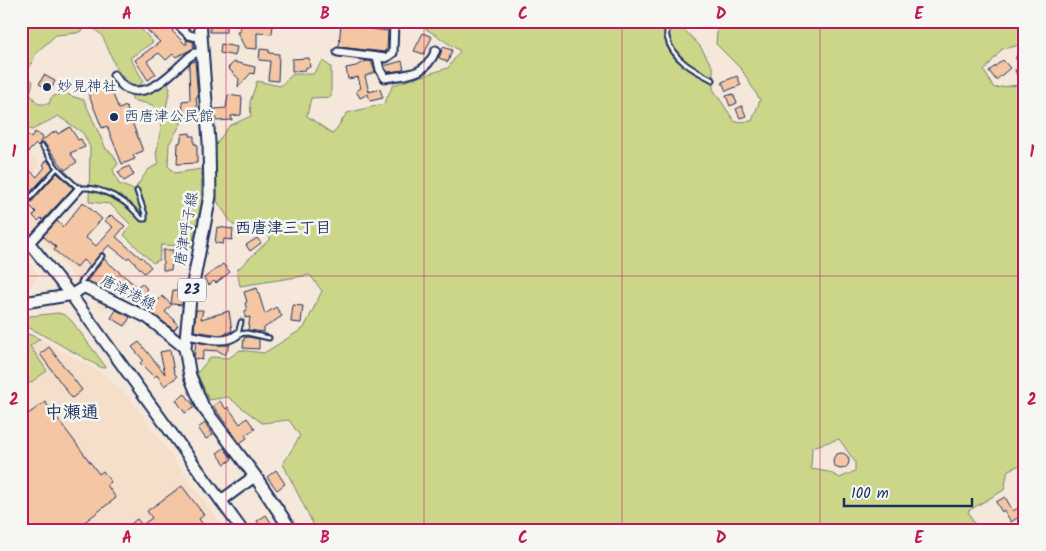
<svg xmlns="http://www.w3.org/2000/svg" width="1046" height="551" font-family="Kalam,'Klee One',sans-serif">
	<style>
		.built { fill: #f5deca }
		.green { fill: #cbd689; stroke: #738274; fill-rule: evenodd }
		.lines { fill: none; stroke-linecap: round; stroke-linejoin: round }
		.stream { stroke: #6596bb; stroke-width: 2.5 }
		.building { fill: #f4c6a3; stroke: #1b2f5e }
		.lane-casing { stroke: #1b2f5e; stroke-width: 7 }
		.street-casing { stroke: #1b2f5e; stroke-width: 11 }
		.secondary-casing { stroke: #1b2f5e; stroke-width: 14 }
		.primary-casing { stroke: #1b2f5e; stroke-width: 15 }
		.lane { stroke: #f6f6f2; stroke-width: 3 }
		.street { stroke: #f6f6f2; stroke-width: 7 }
		.secondary { stroke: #f6f6f2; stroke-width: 10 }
		.primary { stroke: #f6f6f2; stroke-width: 11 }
		.grid { fill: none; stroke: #c2185b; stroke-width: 1; stroke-opacity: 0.55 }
		.poi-dot { fill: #1b2f5e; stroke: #f6f6f2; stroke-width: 2 }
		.labels { text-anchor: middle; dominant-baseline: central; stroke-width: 5; stroke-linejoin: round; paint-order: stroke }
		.shield { fill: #f6f6f2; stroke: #5d6b8a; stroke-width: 1 }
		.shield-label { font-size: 14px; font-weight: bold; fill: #1b2f5e }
		.poi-label { font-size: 15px; fill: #1b2f5e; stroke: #f6f6f2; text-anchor: start }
		.street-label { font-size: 15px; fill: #1b2f5e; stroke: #f6f6f2 }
		.neighbourhood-label { font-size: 16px; font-weight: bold; fill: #1b2f5e; stroke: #f6f6f2 }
		.quarter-label { font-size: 18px; font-weight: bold; fill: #1b2f5e; stroke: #f6f6f2 }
		.neatline { fill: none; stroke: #c2185b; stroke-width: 2 }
		.grid-label { font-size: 16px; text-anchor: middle; font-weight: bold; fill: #c2185b }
	</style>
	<rect width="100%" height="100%" fill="#f5e8da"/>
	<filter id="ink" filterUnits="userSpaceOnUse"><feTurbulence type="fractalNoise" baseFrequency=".02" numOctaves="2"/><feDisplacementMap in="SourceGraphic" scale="10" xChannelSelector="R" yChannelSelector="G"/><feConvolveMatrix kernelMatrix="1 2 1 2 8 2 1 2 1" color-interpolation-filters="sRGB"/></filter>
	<g filter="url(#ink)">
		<path class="built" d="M21,126L32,130L27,140L33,148L29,154L40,164L34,174L68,202L56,219L75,237L80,231L106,253L103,257L136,284L116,306L109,304L104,312L21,215Z
			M21,251L37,273V279L29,289L21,290Z
			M40,339L103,374L128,396L225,530H21V389L46,371L30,346Z"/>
		<path class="green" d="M21,21H134L153,42L130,58L143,80L140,86C115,82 113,55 102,36C99,32 94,29 90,26L77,33L56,35L36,53L27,74L33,82L30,94L38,104H49L51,98L63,91L71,96L84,100L106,149L113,154L118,164L113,170L119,184L134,190L148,170L159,163L156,155L162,122L153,105L132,100V95L151,92L167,82L170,89L166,108L182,122L169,144L168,166L175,173L201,169L202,200L192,246L161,245L159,260L153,263L124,235L131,225L110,204L89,202L90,147L83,133L58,116L32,130L21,126Z
			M417,21H676L700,46L713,68V89L735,122L752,121L760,100L742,70L716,44L718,21H1025V39L1021,45L1002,49L984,71L994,88L1025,84V456L1023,464L1008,470L1004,490L968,511L977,530H316L283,464L300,436L289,420L262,423L228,397L209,400L197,373L211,357L229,358L240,350L264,353L304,328L322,291L310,275L240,286L237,270L271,238L256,227L233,225L217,201L215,146L229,126L251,116L250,102L257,81L280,86L293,74H313L323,61L331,67V97L311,98L307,116L333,134L347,113L384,104L393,85L448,68L460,51L417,23ZM839,439L855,462V471L840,478L829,472L811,469L812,447Z
			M58,313L65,315L71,320L106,367L102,368L34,330L21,325V317Z
			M21,331L40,339L30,346L47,371L21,389Z"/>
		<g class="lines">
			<path class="stream" d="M21,292H23"/>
		</g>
		<path class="building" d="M136,21H169L174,29L172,31L185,44H187L186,40L194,42L193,44L194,48L176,57L173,54L166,60L159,53L147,61L156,74L148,80L135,60L160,42L145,28L144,29Z
			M243,21H259L273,24L272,34L257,33V49L245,48L237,32L241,31L239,28L241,27L240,23Z
			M341,22L372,25L371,29L388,31L387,50H385V52L339,47Z
			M210,25H226V32H210Z
			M423,33L432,37L424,54L414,51Z
			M221,44L237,47L235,56L220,53Z
			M443,47L452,50L448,62L439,58Z
			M260,49L269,50V53L279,54L278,81L268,80L270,61L259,60Z
			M309,58L310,67L305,68V70L292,71V59Z
			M1003,60L1010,68L996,80L989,71Z
			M195,61L198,97H196L198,116L185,117V113H183L182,101L190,100L189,65L192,62Z
			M367,61H371L375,72L365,76L369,92L380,89L383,98L370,101L368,94L360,98L356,91L361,88L358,77L348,79L346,68L356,66Z
			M402,61L404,70L388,72L385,68L384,66Z
			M234,62L255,67L254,74L251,73L238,87L239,79L228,68Z
			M1025,67V79L1019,81L1015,70Z
			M44,75L55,81L51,90L39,84Z
			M737,76L741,85L726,91L722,82Z
			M107,80L119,109L126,106L143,151L133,155L135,159L122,164L107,126L102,128L86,88Z
			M733,94L737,103L730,106L726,96Z
			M228,95L242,97L241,115L231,116L232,120L216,121L215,109L226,108Z
			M742,106L746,116L740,118L736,109Z
			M70,127L78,140L81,139L85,147L70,153L77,162L65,170L42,140L56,131L58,134Z
			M21,129L31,138L35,132L43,137L38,146L36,144L21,159Z
			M190,133V136H194V144H197V163L177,164L178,143H180L182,134Z
			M24,160L29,164L26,167L37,177L45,167L43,165L47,160L53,168L23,200L21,198V163Z
			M129,166L134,175L124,181L118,172Z
			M57,173L73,188L43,220L41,218L38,221L33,216L36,212L29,205Z
			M83,202L102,219L85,237L96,246L113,227L105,221L111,215L125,226L116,237L141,258L142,257L151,267L144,273L129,257L127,259L109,245L90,266L83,260L76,268L54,250L56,247L43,236L57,221L63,227Z
			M217,227L233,229L232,240L224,239L223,244L215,243Z
			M257,238L261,243L250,251L246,245Z
			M163,250H173L171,270H163Z
			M104,259L137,287L142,283L147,289L143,293L156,303L162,296L171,304L173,290L183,291L182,305L172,304L165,312L175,320L174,321L178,325L174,330L152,313L138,305L126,289L123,292L113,283L107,290L93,283L87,281Z
			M223,264L230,272L216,283L214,281L209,285L204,278Z
			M257,288L265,314L276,307L282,316L264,328V332L248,330L250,317L245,318V311L247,310L245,303L247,302L244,292Z
			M293,305L303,306L301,323L291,322Z
			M116,310L130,317L125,326L111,318Z
			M196,310H203L201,319L229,311L232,331L220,335L194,331Z
			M248,337L259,339V349L243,348L244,338Z
			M139,342L165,374L160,352L170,350L174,372L177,377L164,386L157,375L154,377L140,363L143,360L132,347Z
			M196,342L213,345H230L225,355L219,351L204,350L202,360L194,358Z
			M49,347L82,390L72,398L40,354Z
			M185,394L195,407L185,413L176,400Z
			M220,401L226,409L228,407L240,424L247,418L255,429L245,435L247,438L240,443L213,406Z
			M45,402L99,474L103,471L111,482L107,485L116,498L74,530H21V419Z
			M205,423L213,435L206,439L198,428Z
			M224,448L232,459L225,464L217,453Z
			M833 461a8 8 0 1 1 16 0a8 8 0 1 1-16 0Z
			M276,470L285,484L277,490L267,477Z
			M182,486L204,515L199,519L207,530H123L137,519L142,525L152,518L147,511Z
			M1005,497L1013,511L1018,508L1022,515L1011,522L1004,510L1002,512L996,502Z
			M266,515L276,530H263L257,521Z"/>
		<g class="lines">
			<g class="lane-casing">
				<path id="lane" d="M668,21C668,26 666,33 667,37C672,60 695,71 713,80
					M1019,58L1025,57
					M42,146L57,168L79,189C93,185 117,196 128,205C133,209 138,215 142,219H145V214L137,191
					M21,208L57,168
					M83,287L81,282L102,256
					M241,322L238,334L247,333L269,338"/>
			</g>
			<g class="street-casing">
				<path id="street" d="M174,21L189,35L202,38
					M338,52L386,58L393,53L394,21
					M377,57L380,70L385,78C410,74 425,76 436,50
					M114,75C117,79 120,84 124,87C147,102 174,71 189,57L195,53L203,54
					M30,243L79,189
					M186,335C203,337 224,346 238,334"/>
			</g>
			<g class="secondary-casing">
				<path id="secondary" d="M21,233L71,295L242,530
					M21,303L71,295L84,287L148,318L185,348
					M222,500L255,476"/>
			</g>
			<g class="primary-casing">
				<path id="primary" d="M200,21L209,142L210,196L190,299L185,348L190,376L203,407L255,476L291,530"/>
			</g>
			<use href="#lane" class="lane"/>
			<use href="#street" class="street"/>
			<use href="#secondary" class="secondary"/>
			<use href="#primary" class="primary"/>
		</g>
	</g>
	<path class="grid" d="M226,21V530M424,21V530M622,21V530M820,21V530M21,276H1025"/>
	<g class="poi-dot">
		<circle cx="47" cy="87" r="5"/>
		<circle cx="114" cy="117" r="5"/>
	</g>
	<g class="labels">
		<rect class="shield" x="178" y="278.5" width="28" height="23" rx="4"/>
		<g class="shield-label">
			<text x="192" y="290">23</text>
		</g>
		<g class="poi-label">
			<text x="57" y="87">妙見神社</text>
			<text x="124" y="117">西唐津公民館</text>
		</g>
		<g class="street-label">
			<text transform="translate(187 229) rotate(-80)">唐津呼子線</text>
			<text transform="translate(128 293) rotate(27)">唐津港線</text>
		</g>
		<g class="neighbourhood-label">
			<text x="283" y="228">西唐津三丁目</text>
		</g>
		<g class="quarter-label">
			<text x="72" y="413">中瀬通</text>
		</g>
	</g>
	<rect width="1046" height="551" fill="none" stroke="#f6f6f2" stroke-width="55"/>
	<path d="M844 498v8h128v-8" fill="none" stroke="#1b2f5e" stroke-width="2.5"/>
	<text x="851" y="498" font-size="15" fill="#1b2f5e" stroke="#f6f6f2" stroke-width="4" paint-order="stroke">100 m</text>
	<rect x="28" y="28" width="990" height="496" class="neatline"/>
	<g class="grid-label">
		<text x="127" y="19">A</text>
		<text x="325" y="19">B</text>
		<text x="523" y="19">C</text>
		<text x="721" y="19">D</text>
		<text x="919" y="19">E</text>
		<text x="14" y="157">1</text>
		<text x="1032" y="157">1</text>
		<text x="14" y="405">2</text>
		<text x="1032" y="405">2</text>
		<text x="127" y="543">A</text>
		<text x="325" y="543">B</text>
		<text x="523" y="543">C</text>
		<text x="721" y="543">D</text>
		<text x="919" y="543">E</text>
	</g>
</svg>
